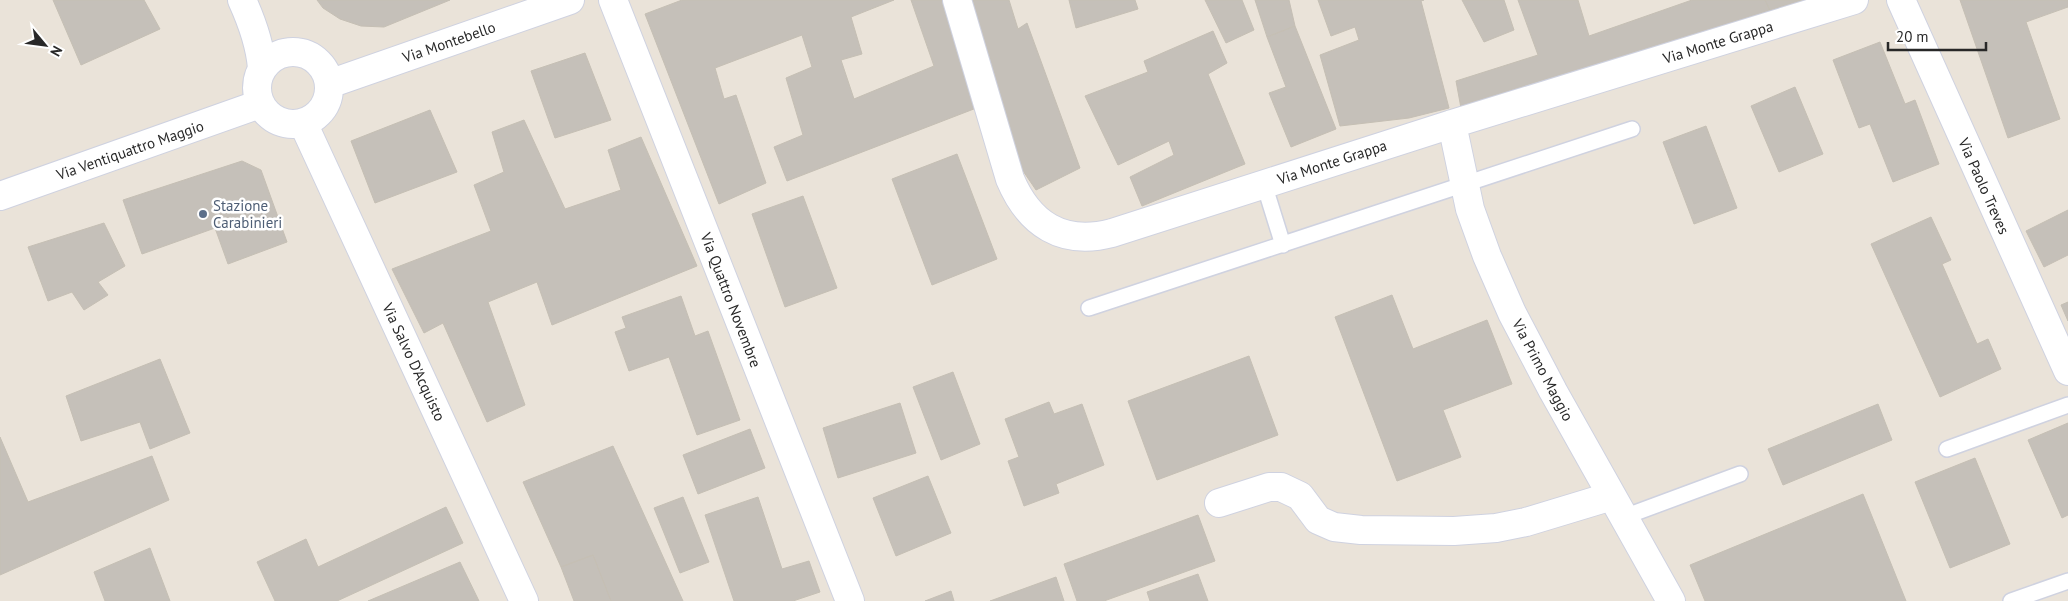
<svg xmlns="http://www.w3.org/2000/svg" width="2068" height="601" font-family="'PT Sans',sans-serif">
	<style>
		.building { fill: #c5c0b9; stroke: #c5bfb4 }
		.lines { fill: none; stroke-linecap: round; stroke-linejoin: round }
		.service-casing { stroke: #cfd2e0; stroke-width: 18 }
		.minor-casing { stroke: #cfd2e0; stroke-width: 30 }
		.tertiary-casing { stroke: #cfd2e0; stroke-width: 30 }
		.service { stroke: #fff; stroke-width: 15 }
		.minor { stroke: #fff; stroke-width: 28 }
		.tertiary { stroke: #fff; stroke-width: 28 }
		.service-dot { fill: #5c6f8a; stroke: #fff; stroke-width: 2 }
		.labels { text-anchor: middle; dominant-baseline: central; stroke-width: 5; stroke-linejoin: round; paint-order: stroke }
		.street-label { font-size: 15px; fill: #282828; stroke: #fff }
		.service-label { font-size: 15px; fill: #4e5e75; stroke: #fff; text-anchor: start }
	</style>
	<rect width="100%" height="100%" fill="#eae3d9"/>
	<path class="building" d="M53,0H144L160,29L81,65Z
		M317,0H450L384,27L361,26L340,19L323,8Z
		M682,0H894L851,17L862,54L841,60L854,99L934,66L911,0H946L979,107L787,181L774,147L803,135L786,78L812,67L802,35L715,68L724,99L736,95L766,183L719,204L645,14Z
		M971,0H1009L1018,29L1027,23L1080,168L1036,190L1019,165Z
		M1069,0H1135L1138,9L1076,28Z
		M1205,0H1242L1254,30L1226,43Z
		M1255,0H1289L1295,26L1267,37Z
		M1318,0H1424L1421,1L1449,108L1409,118L1340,126L1320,55L1359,40L1355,27L1331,36Z
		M1462,0H1504L1514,30L1484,42Z
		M1518,0H1578L1589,36L1692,0H1765L1772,15L1461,108L1456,81L1538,55Z
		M1765,0H1817L1772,15Z
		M1960,0H2068V7L2026,22L2060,119L2008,138Z
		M1295,26L1336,129L1291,147L1269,93L1286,87L1267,37Z
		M1213,31L1227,63L1208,74L1245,164L1142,206L1130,177L1174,155L1169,141L1118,165L1085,96L1148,72L1144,61Z
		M1880,42L1905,104L1915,100L1939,164L1893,182L1870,124L1859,128L1833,60Z
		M585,53L611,120L555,138L531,71Z
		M1795,87L1823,154L1779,172L1751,106Z
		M430,110L457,172L375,203L351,141Z
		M524,120L565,209L621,190L608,150L641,137L697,266L552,325L537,282L488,302L525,405L487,422L443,323L424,333L392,269L491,231L474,185L504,172L492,132Z
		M1706,126L1737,208L1694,224L1663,142Z
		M957,154L997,259L932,285L892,179Z
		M242,161L261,170L287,242L228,264L215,228L142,254L123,200Z
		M803,196L837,288L785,307L752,214Z
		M2068,210V255L2044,267L2026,231Z
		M1931,217L1951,260L1942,264L1977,344L1988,339L2001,369L1940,397L1871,244Z
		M104,223L125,266L98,282L108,295L84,310L72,292L48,301L28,247Z
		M1392,295L1413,349L1487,320L1512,384L1443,410L1461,457L1397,481L1335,317Z
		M681,296L695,336L708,331L740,420L697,435L669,357L629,371L615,332L626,328L622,317Z
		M2068,302V321L2061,305Z
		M1249,356L1278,435L1157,480L1128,401Z
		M160,359L190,433L150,449L140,422L81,441L66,396Z
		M953,372L980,444L941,460L913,387Z
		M1049,402L1054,414L1082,404L1104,465L1056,484L1059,493L1024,506L1008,461L1019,457L1005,419Z
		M900,403L916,453L838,478L823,428Z
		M1878,404L1892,440L1783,485L1768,449Z
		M2068,423V515L2062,518L2028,440Z
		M750,429L765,468L698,494L683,455Z
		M0,437L28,502L152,456L169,500L0,575Z
		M613,446L683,601H611L593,555L561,567L523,482Z
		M1975,458L2010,544L1950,568L1915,482Z
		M928,476L951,533L896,556L873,498Z
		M1863,494L1906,601H1705L1690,565Z
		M683,497L709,562L680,573L654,508Z
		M758,497L782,569L809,561L820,592L793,601H734L705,515Z
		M446,507L463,543L337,601H275L257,562L306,539L318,567Z
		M1198,515L1215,561L1104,601H1077L1064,564Z
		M150,548L170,601H105L94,572Z
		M593,555L611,601H574L561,567Z
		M460,562L479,601H368Z
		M1198,574L1208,601H1150L1147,592Z
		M1056,577L1064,601H990Z
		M951,591L954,601H925Z"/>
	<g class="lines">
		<g class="service-casing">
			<path id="service" d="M1264,184L1283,245
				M1089,308L1632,129
				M1947,449L2068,405
				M1624,517L1740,474
				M2011,601L2068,581"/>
		</g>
		<g class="minor-casing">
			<path id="minor" d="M242,0C252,22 260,44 262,68
				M957,0L1010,179C1029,224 1062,246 1112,233L1452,124L1854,0
				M1901,0L2068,371
				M1452,124L1470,209L1487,256L1512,313L1553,391L1671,601
				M1219,503L1269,487H1281L1300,496L1318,520L1334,527L1361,530L1454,531L1496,528L1526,522L1612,496"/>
		</g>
		<g class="tertiary-casing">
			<path id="tertiary" d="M613,0L850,601
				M257 88a36 36 0 1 1 72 0a36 36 0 1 1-72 0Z
				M329,84L570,0
				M303,123L524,601
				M0,196L260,104"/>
		</g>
		<use href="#service" class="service"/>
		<use href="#minor" class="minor"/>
		<use href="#tertiary" class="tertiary"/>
	</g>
	<circle class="service-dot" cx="203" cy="214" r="5"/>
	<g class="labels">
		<g class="street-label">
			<text transform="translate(449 42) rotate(-19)">Via Montebello</text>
			<text transform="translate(1718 42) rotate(-17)">Via Monte Grappa</text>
			<text transform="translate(130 150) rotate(-19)">Via Ventiquattro Maggio</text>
			<text transform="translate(1332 162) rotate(-18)">Via Monte Grappa</text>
			<text transform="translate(1984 186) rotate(66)">Via Paolo Treves</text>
			<text transform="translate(731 300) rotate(69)">Via Quattro Novembre</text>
			<text transform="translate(414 362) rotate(65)">Via Salvo D'Acquisto</text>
			<text transform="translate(1543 370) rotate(62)">Via Primo Maggio</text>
		</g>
		<g class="service-label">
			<text x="213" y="205">Stazione<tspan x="213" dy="17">Carabinieri</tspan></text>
		</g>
	</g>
	<g transform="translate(45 45) rotate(119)" stroke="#ffffff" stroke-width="4" paint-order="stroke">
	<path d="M0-4L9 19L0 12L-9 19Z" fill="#282828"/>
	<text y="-8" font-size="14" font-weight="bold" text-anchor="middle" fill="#282828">N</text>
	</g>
	<path d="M1888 42v8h98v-8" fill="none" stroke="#282828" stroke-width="2.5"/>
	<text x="1896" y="42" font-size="15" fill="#282828" stroke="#ffffff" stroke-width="4" paint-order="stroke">20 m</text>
</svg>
